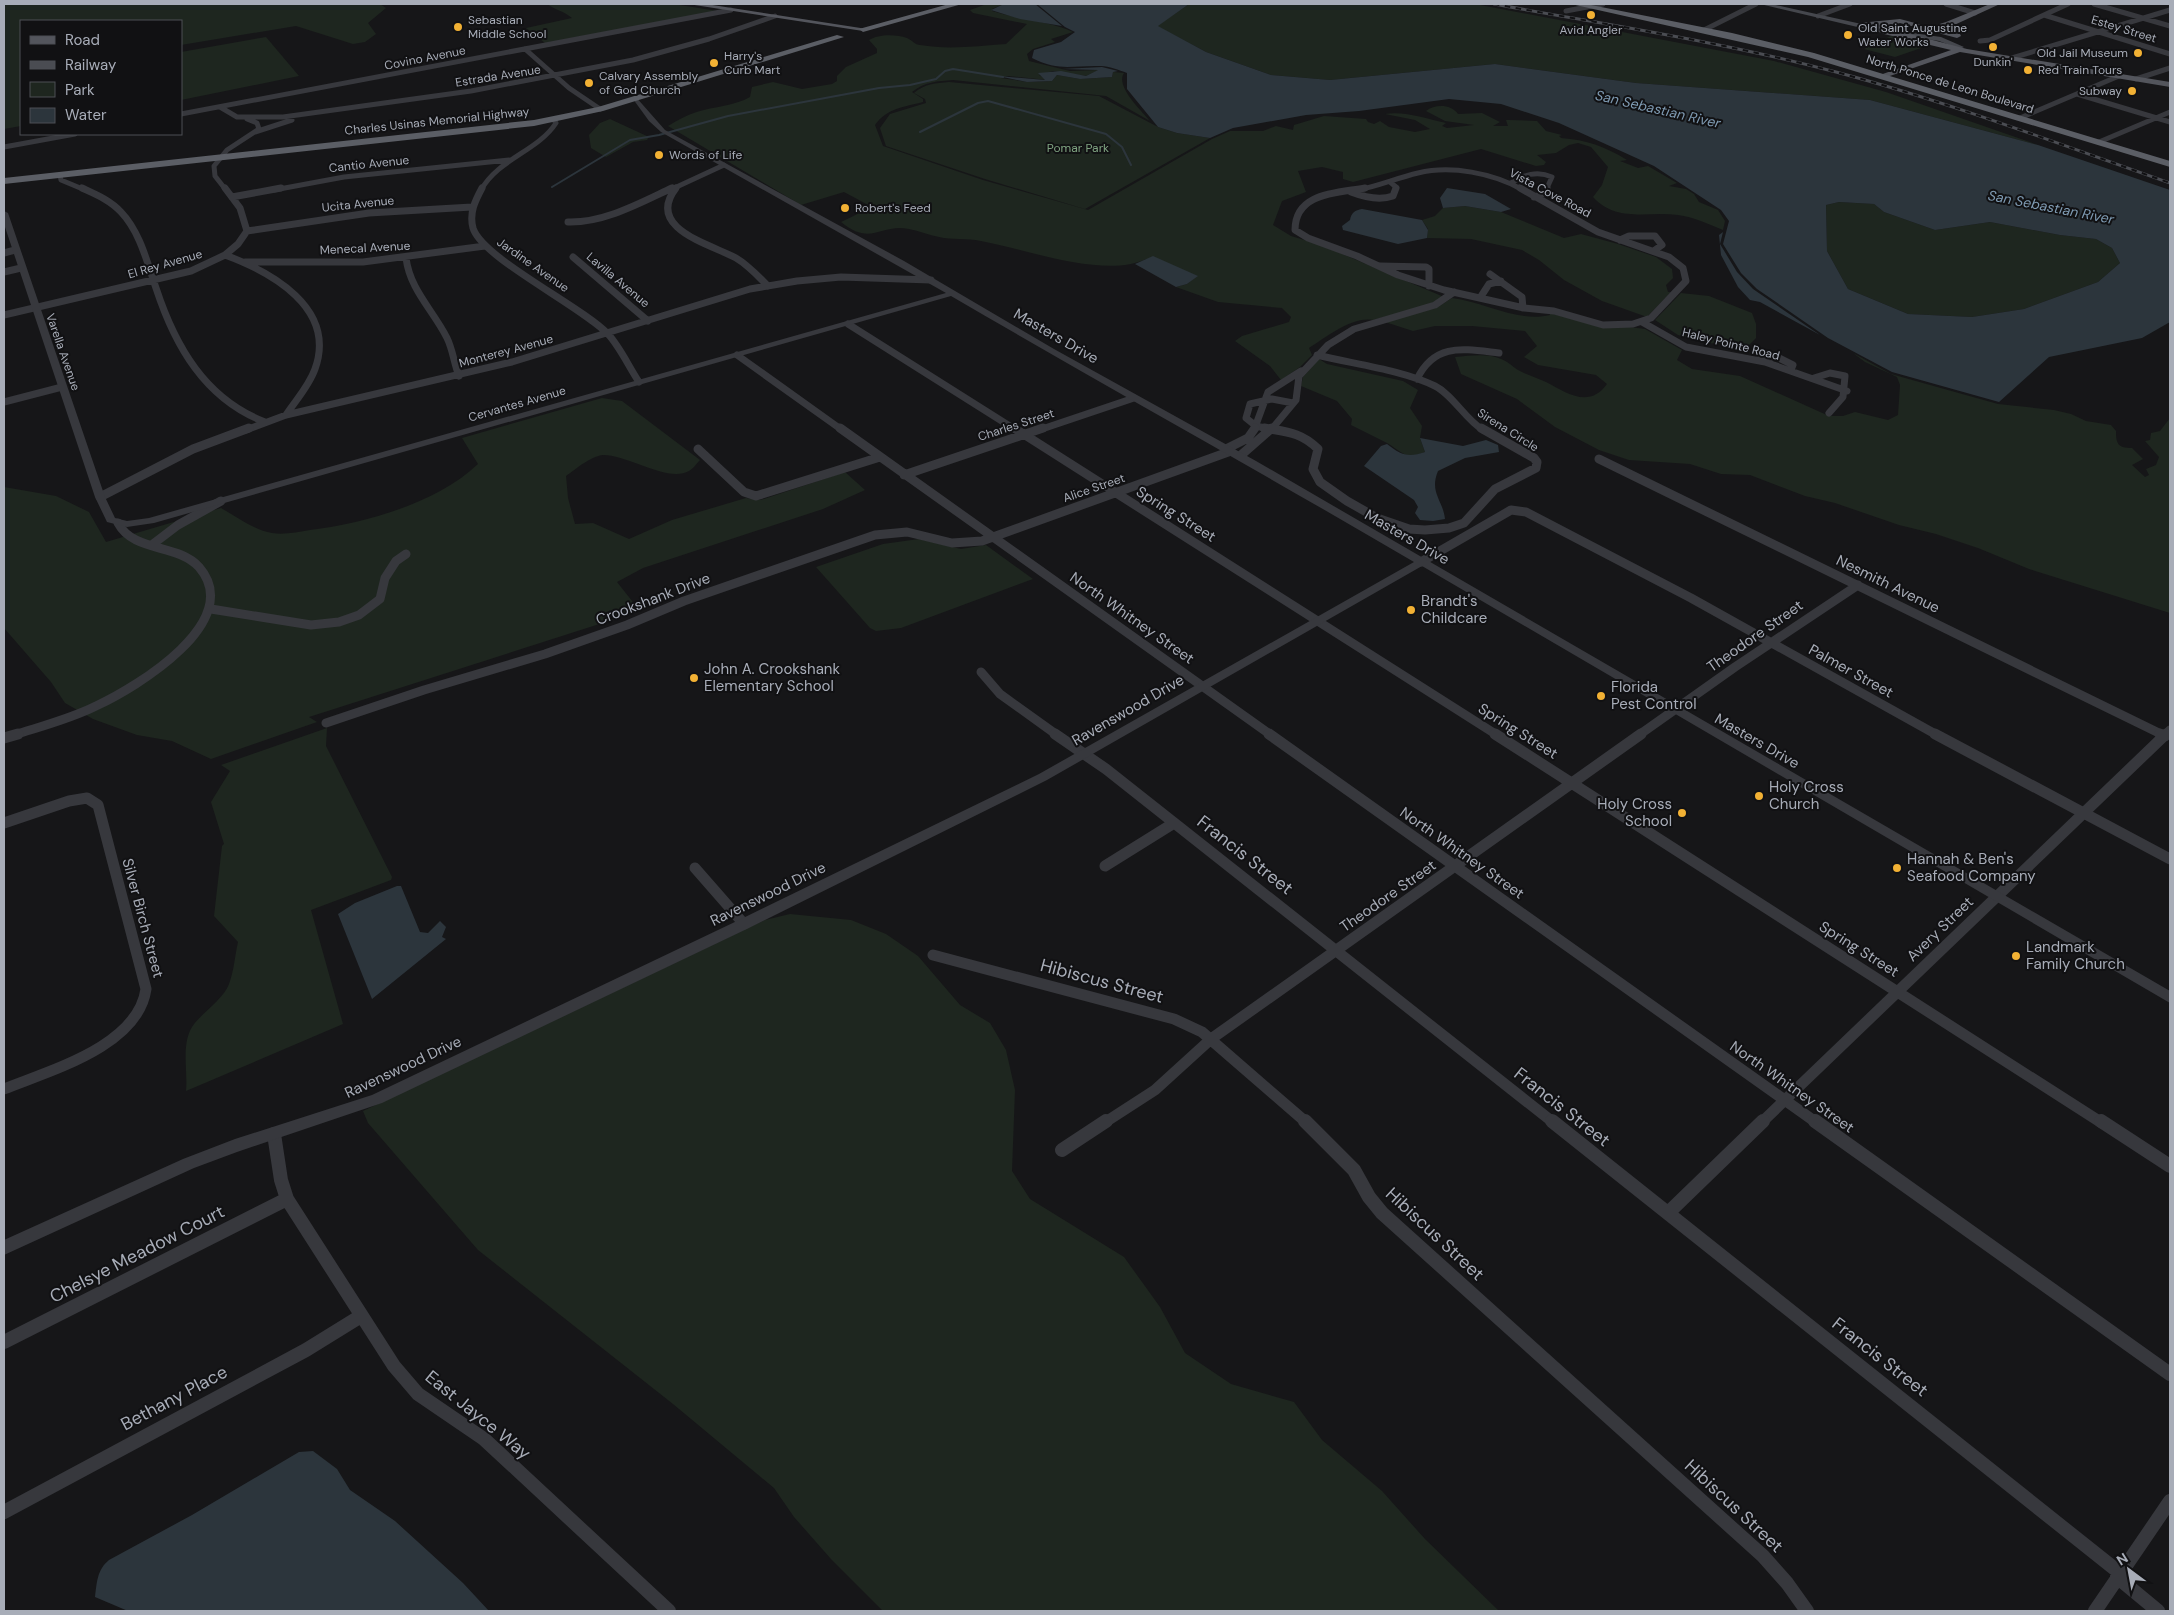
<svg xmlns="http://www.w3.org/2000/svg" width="2174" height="1615" font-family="'DM Sans',sans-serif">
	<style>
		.green { fill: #1e261f }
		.water { fill: #2c353c; fill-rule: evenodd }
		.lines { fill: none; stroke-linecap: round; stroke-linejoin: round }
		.stream { stroke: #2c353c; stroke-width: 2 }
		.minor-far4 { stroke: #37383d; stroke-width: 5 }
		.minor-far3 { stroke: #37383d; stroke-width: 7 }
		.minor-far2 { stroke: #37383d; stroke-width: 9 }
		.minor-far1 { stroke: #37383d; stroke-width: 11 }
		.minor { stroke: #37383d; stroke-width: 14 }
		.tertiary { fill: #37383d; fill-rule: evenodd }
		.secondary { fill: #45474d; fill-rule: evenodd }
		.primary { fill: #53555c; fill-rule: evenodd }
		.trunk { fill: #5b5e65; fill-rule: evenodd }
		.rail-casing { stroke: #4a4c52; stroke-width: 3 }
		.rail { stroke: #111113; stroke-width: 2; stroke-dasharray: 5.5; stroke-linecap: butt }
		.poi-dot { fill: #f2b134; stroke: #111113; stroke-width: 2 }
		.labels { text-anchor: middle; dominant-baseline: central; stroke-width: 4; stroke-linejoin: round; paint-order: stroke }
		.far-poi-label { font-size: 12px; fill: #a8adb8; stroke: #111113; text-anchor: start }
		.far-street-label { font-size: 12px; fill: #a8adb8; stroke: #111113 }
		.far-park-label { font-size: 12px; fill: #7fa381; stroke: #111113 }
		.far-water-label { font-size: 14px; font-style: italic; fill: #7f9bb3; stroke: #111113 }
		.street-label { font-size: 15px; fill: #a8adb8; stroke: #111113 }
		.poi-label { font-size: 15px; fill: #a8adb8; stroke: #111113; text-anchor: start }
		.near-street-label { font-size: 18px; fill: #a8adb8; stroke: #111113 }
	</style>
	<rect width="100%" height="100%" fill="#161618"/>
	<path class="green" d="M4,4H380L386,8L368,23L376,34L365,42L353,44L296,26L181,45V21H21V126L4,129Z
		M547,4H673L718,11L545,43L526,28L572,18C564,11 555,10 547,4Z
		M987,4H1004L992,9V11C1017,19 1050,21 1073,32L1051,39L1055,42L1033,49L1027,54L1029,61L1070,71L1099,70L1086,76L1053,71L1039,75L1047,80L1008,76L1001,78L1027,82L1052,81L1057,75L1080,79L1112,77L1113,72L1124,73C1115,86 1141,110 1150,121L1106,96L953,80C938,81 924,82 912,92L923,99V102C904,107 887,108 875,125L883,146L983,180L1088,210L1212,139L1230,131H1263L1276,126L1293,130L1294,125L1324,116L1366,119L1368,122L1374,124L1380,121L1389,127L1415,132L1430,129L1415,120L1385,114C1406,111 1426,119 1446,123L1442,126L1447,128L1474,125L1445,121L1426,111C1435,104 1451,104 1458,114L1482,113L1500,122L1493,126H1508L1506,120H1509L1537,121L1546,131L1562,135L1559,136L1561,138C1587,140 1604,146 1627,160L1620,161L1638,168L1648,166L1677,183L1669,186L1686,189L1694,194L1699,202L1718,210L1725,221L1723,230C1709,224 1693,217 1678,215C1647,211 1617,223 1593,197L1602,185L1608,167L1591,147L1578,143L1569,145L1556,153L1537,155L1546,162L1544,165L1536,166L1481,149L1353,182L1343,179V172L1322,167L1298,171L1306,192L1282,201L1273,225L1291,236L1321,245L1444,297L1432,304L1373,320C1353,316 1326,337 1309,348L1312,355L1300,367L1281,380L1270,366L1235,341L1242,336L1289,322L1291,317L1282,308L1218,302L1176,287L1187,284L1197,276L1146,259C1105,279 1025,249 981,241C967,238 952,240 939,237C929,235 919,231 909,229C881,223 871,247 841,222L872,207L844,192L801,205L668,126C679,119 691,113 704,110C720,106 736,105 750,97L752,87L773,82L802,89L832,84L837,81V76L846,67L877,53V49L869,40C878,34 896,34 907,38C912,40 915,45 920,45C948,50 978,46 1006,44L1027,24L973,13L970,10Z
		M1189,4H1475L1774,61L1886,92L2038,145L1870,100L1636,83L1495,64L1330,80L1271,75L1206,52L1157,26Z
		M1891,36L1930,45L1895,57L1864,49Z
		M266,37L299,76L181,100V52Z
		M949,82L1099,96L1158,127L1177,133L1210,138L1085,209L985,179L886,146L880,128L890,114L926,103L925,99L914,93C924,84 936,83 949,82Z
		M610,119L649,137L647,140L633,142L606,157L591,148L589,135L600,123Z
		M1839,202L1874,204L1884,212L1935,230L1990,222L2060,235L2096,239L2112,248L2120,263L2098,282L2024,309L1972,317L1908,314L1848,289L1827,251L1826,205Z
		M1465,206L1501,212L1564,238L1581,234L1618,244L1656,257L1672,269L1673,278L1666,285L1668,292H1671L1647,317L1602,301L1564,280L1539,260L1522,250L1471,239L1427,238L1428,229L1422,220L1435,216L1443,208Z
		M1681,293L1709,296L1752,313L1756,324V338L1748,346L1708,343L1678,335L1655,320Z
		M1452,298C1484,302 1519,323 1550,315V313L1576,320L1645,329L1682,350L1677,360L1692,369L1740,376L1829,416H1843L1855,412L1888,420L1898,415L1900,385L1897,377L1865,362L1853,353L1891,374L1930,385L1998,404L2054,410L2071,414L2086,421L2111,425L2116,431C2116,444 2118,448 2132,448L2143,459L2132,465L2145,477L2149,475L2146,469L2156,465L2159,457L2145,441L2150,440L2151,433L2160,431L2170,418V613L2029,569L1978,548L1936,534L1899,525L1835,503L1805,496L1750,475L1721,474L1690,464L1629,460L1599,450L1555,427L1517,399L1461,374L1455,357C1470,356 1488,353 1501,359C1507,361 1512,366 1518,370C1527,375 1537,378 1546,382C1567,393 1589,409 1607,384L1596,375L1538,365L1524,357L1537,346L1525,331L1472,326H1435L1413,331L1385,322L1438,307Z
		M1319,359L1327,364L1403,381L1418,390L1410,408L1422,426L1420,438L1425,452C1404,460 1404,453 1387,443C1375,437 1363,431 1351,425L1352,419L1337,401L1301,386L1303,377Z
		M602,398L622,401L700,460C697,463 693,469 689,471C668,483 629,455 603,455C591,456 576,469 566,476L568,498L575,524L593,523L629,539L672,520L746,498L760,500L767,498L845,472L865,490L823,509L643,568L617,582L640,611L309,717L317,722L211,759L172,741L137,735L93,719L65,703L51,682L4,628V487L56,496L89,512L106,542L221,508C237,517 254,530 272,533C284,535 298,532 310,530C366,523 437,503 478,464L462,438Z
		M919,539L961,549L986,545L1033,579L901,628L876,631L870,628L816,567L883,544Z
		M327,728L326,746L392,877L391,880L311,910L343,1024L186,1091C188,1072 181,1045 192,1027C199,1015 224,999 229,984C234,971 235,955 238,942L214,916L222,846L224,844L211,802L230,771L221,765Z
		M790,914L851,920L886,934L918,956L960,1005L990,1023L1006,1050L1015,1090L1012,1171L1030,1199L1124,1257L1160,1307L1185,1353L1231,1384L1294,1402L1322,1440L1382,1491L1425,1539L1499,1611H883L831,1559L794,1517L774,1488L673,1404L478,1250L368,1123L363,1111L765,920Z"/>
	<path class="water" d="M1004,4H1035L1062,26L1020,19L991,10Z
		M1037,4H1189L1158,26L1206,52L1271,75L1330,80L1495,64L1636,83L1870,100L2038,145L2170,190V322L2142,338L2049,357L1999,402L1892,372L1828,338L1757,289L1741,273L1723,244L1729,221L1721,210L1654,166L1559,123L1501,104L1449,99L1359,111L1306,115L1233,128L1210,138L1177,133L1158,127L1127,89V73C1119,70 1109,66 1101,66C1072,65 1060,72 1032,58L1034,50L1061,42L1075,32L1065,27ZM1839,202L1874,204L1884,212L1935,230L1990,222L2060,235L2096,239L2112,248L2120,263L2098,282L2024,309L1972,317L1908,314L1848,289L1827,251L1826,205Z
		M1102,67L1118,71L1113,72L1112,77L1080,79L1057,75L1052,81L1027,82L998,76L1045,80L1038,73L1061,71L1086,76L1098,70L1062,69Z
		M1447,188L1485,194L1511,209L1501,212L1465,206L1443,208L1440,198Z
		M1362,209L1422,220L1428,230L1427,238L1398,244L1343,230L1342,226L1350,220C1351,213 1355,210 1362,209Z
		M1723,232L1720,244L1737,272L1753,289L1820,335L1760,302L1750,300L1738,287L1721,255L1719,235Z
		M1153,256L1198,276L1187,284L1176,287L1135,264Z
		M1420,438L1463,446L1486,440L1498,445L1499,452L1465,458L1438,471C1429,493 1443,500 1445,519L1433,521L1420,520L1415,513L1418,507L1414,500L1364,466L1381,446L1387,444C1401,455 1408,458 1425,452Z
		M397,886H401L420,932L428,933L440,921L446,927L442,937L446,939L372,999L338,914L355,903Z
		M313,1451L337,1469L350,1490L395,1521L463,1583L489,1611H128L95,1597C97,1582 97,1570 109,1560L192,1515L299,1452Z"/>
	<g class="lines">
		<path class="stream" d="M920,132L978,103L988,101L1106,134L1122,147L1131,165
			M552,187L630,140L659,135L728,116L879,88L910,85L936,79L945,71L953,69L1003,77"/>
		<path class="minor-far4" d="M1946,4L1975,13
			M2094,4L2170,26
			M1566,11L1603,4
			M2044,15L2170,54
			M1818,16L1850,4
			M1704,30L1756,4
			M1980,41L1990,40L2068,4
			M525,49L569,88L600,109
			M2012,58L2170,10
			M2136,79L2170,68
			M2077,94L2170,122
			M220,107L237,117H283L471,91L633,60L709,39L775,16
			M181,114L731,10
			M2020,118L2119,76
			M255,132L292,120
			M2099,142L2170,112
			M4,147L75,134
			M60,175L61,180L85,190
			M1390,182L1396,187L1395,190
			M1511,183C1524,175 1537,170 1552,177L1546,190
			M226,190L215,176L214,166L227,150L259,129L257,123L247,119
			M274,190L344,177L509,160
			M481,190C498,159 538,151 556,123L554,120
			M670,190L724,165
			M675,190L677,187
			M1358,190C1378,186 1397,178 1418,173C1451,165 1493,173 1523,190"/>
		<path class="minor-far3" d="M82,188C95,194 110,200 121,212C140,232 147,262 156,288C175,346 205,399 265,422
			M482,188C475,201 469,213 473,228C482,258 581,306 608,334C620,347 629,367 639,382
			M676,188C644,229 713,245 736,258C748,265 758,276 768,286
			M1365,188C1338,193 1295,192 1295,230L1308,238L1357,256L1398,275L1444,290L1524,308L1554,311L1603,325L1633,324L1651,318L1686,281L1683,268L1669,257L1598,232L1520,188
			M1351,192C1364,197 1379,201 1393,196L1396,188
			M232,197L281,188
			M1534,197L1544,194L1547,188
			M568,222C604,223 640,203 672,188
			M247,231L369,213L472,207
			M1620,240L1629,236H1655L1662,245L1655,250
			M4,253L15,250
			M225,255C271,272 337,308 315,369C309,386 296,400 286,415
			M573,257L648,321
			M406,258C410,290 433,310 447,338C453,350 454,364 459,376
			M245,262H363L485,246
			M1380,266L1426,267L1429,269V286
			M4,272L21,268
			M1490,274L1522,297L1523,308
			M1480,298L1489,284L1501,281
			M4,315L191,271L225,255L238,244L247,231L240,208L225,188
			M1642,322L1686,347L1765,362L1847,391
			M848,324L1016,430
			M737,355L842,430
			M1317,355C1353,364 1403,370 1435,386C1453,395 1465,419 1483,430
			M1759,358L1777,357L1793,365L1791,370
			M1814,378L1830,373L1845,376L1843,397L1829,413
			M1417,379C1435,342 1464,349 1499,353
			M4,402L62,387
			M246,430L286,415L512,362L750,289L797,281L841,277L931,280
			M1039,430L1134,398
			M1254,430L1268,392L1301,371
			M1271,430L1296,400L1299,376L1328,345L1354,329L1435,305L1454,292
			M1274,430L1256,426L1246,418L1250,404L1272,399L1293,403"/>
		<path class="minor-far2" d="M840,428L1271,735
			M1014,428L1497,735
			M1264,428C1286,432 1301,432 1318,449L1313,469L1320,482L1347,501L1377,518L1409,529L1425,530L1449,528L1464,523L1495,489L1536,468L1537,462L1534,458L1481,428
			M698,449L744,492L756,496L880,457
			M1226,449L1248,438L1255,428
			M1240,456L1272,428
			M1599,459L2163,735
			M904,475L1043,428
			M100,497L193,449L249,428
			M153,544L178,525L221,501
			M1421,562L1511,510L1526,512L1691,598L1937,735
			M211,609L311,625L339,622L359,615L380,599L385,578L396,561L406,554
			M981,672L1000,694L1057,735
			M326,723L424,690L545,654L627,625L684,601L875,535L907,532L952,543L982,541L1231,451
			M14,735C42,726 70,719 96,706C137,687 246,621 199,567C177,543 134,553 118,523
			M1639,735L1735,667L1858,585
			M2165,735L2170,730"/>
		<path class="minor-far1" d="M1055,734L1106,769L1554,1123
			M1269,734L1817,1123
			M1495,734L2102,1123
			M1935,734L2170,859
			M2160,734L2165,736
			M4,738L18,734
			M4,823L69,801L87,798L98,805L146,989C138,1046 51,1070 4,1089
			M1105,866L1174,823
			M695,868L744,924
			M933,955L1174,1019L1202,1032L1307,1123
			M1104,1123L1155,1090L1211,1039L1641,734
			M1761,1123L2166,734"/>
		<path class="minor" d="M1305,1121L1354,1170L1369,1197L1382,1213L1763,1556L1787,1583L1807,1611
			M1552,1121L2120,1573
			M1815,1121L2170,1374
			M2101,1121L2170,1166
			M274,1134L281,1180L287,1199L394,1366L418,1394L484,1439L669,1611
			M1062,1150L1106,1121
			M1668,1213L1763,1121
			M4,1342L287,1199
			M4,1512L306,1350L361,1316
			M2117,1577L2158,1611
			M2095,1611L2170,1501"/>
		<path class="tertiary" d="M635,96L665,130L904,261L1054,349L1256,461L2170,991V1003L1422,566L1047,780L749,928L382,1103L237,1152L194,1168L4,1255V1240L183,1159L235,1139L372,1095L739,920L1039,774L1414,562C1261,472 1105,386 951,296L154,523L127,527L107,522L95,497L4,224V211L8,213L105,497L115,518L127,521L149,518L946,293L661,132L649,121L633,99V97Z"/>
		<path class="secondary" d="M1760,4H1771L1884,29L1941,37L1964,47L1960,49L1939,41L1890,33L1887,34Z"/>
		<path class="primary" d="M688,4H706L867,29L863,31Z
			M1990,4H2000L1952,26L1939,29L1960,34L1961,36L1957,38L1900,23L1883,27L1967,49L2170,82V87L1960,52L1884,78L1877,76L1951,50L1884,34L1876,30L1875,26L1859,27V23L1900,19L1930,27L1946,22Z"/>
		<path class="trunk" d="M949,4H962L863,32L859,29Z
			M1571,4H1586L1732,33L1814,53L2170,161V167L1808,57Z
			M837,35L844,37L603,111L534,126L4,184V178L534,120L598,107Z"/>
		<g class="rail-casing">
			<path id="rail" d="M1494,4C1608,25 1723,42 1836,72C1949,102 2059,144 2170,183"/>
		</g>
		<use href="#rail" class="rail"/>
	</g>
	<g class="poi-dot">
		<circle cx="1591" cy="15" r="5"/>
		<circle cx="458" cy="27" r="5"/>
		<circle cx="1848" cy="35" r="5"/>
		<circle cx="1993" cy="47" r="5"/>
		<circle cx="2138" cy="53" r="5"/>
		<circle cx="714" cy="63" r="5"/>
		<circle cx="2028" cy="70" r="5"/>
		<circle cx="589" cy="83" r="5"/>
		<circle cx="2132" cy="91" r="5"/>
		<circle cx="659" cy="155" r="5"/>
		<circle cx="845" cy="208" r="5"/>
		<circle cx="1411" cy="610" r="5"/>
		<circle cx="694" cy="678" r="5"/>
		<circle cx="1601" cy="696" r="5"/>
		<circle cx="1759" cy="796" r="5"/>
		<circle cx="1682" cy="813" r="5"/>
		<circle cx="1897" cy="868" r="5"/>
		<circle cx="2016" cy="956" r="5"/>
	</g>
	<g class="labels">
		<g class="far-poi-label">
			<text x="468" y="20">Sebastian<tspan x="468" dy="14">Middle School</tspan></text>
			<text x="1858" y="28">Old Saint Augustine<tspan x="1858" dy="14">Water Works</tspan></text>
			<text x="1591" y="30" text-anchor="middle">Avid Angler</text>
			<text x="2128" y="53" text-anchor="end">Old Jail Museum</text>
			<text x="724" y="56">Harry's<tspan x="724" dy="14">Curb Mart</tspan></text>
			<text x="1993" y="62" text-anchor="middle">Dunkin'</text>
			<text x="2038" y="70">Red Train Tours</text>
			<text x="599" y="76">Calvary Assembly<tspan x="599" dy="14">of God Church</tspan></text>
			<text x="2122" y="91" text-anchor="end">Subway</text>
			<text x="669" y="155">Words of Life</text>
			<text x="855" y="208">Robert's Feed</text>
		</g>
		<g class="far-street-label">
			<text transform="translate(2124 29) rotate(17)">Estey Street</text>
			<text transform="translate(425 58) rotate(-11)">Covino Avenue</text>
			<text transform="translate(498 76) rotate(-9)">Estrada Avenue</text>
			<text transform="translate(1950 84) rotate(17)">North Ponce de Leon Boulevard</text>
			<text transform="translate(437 121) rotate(-6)">Charles Usinas Memorial Highway</text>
			<text transform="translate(369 164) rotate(-6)">Cantio Avenue</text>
			<text transform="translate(1550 193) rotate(28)">Vista Cove Road</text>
			<text transform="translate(358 204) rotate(-6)">Ucita Avenue</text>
			<text transform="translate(365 248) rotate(-3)">Menecal Avenue</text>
			<text transform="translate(165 264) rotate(-16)">El Rey Avenue</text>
			<text transform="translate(533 265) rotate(35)">Jardine Avenue</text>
			<text transform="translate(618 280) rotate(40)">Lavilla Avenue</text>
			<text transform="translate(1731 344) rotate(14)">Haley Pointe Road</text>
			<text transform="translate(506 351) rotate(-15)">Monterey Avenue</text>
			<text transform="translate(63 352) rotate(71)">Varella Avenue</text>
			<text transform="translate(517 404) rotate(-16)">Cervantes Avenue</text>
			<text transform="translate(1016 425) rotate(-18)">Charles Street</text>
			<text transform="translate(1508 430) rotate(32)">Sirena Circle</text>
			<text transform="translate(1094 488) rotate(-19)">Alice Street</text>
		</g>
		<g class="far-park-label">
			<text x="1078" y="148">Pomar Park</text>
		</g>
		<g class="far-water-label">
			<text transform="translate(1658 109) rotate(13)">San Sebastian River</text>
			<text transform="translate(2051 207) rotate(11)">San Sebastian River</text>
		</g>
		<g class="street-label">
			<text transform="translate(1056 336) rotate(30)">Masters Drive</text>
			<text transform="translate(1176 514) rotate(32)">Spring Street</text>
			<text transform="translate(1407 537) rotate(30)">Masters Drive</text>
			<text transform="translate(1888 584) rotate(26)">Nesmith Avenue</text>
			<text transform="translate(653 599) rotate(-21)">Crookshank Drive</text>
			<text transform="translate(1132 618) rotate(35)">North Whitney Street</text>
			<text transform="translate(1755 636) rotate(-35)">Theodore Street</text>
			<text transform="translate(1851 671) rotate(29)">Palmer Street</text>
			<text transform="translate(1128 710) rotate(-30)">Ravenswood Drive</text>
			<text transform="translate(1518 731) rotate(32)">Spring Street</text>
			<text transform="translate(1757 741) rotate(30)">Masters Drive</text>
			<text transform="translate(1462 853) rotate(35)">North Whitney Street</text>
			<text transform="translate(768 894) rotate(-26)">Ravenswood Drive</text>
			<text transform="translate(1388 896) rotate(-35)">Theodore Street</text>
			<text transform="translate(143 918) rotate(75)">Silver Birch Street</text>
			<text transform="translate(1940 929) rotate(-44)">Avery Street</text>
			<text transform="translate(1859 949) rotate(32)">Spring Street</text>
			<text transform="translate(403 1067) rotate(-25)">Ravenswood Drive</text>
			<text transform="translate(1792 1087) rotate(35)">North Whitney Street</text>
		</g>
		<g class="poi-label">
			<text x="1421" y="601">Brandt's<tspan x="1421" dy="17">Childcare</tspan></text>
			<text x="704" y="669">John A. Crookshank<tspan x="704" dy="17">Elementary School</tspan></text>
			<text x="1611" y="687">Florida<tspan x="1611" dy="17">Pest Control</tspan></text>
			<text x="1769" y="787">Holy Cross<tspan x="1769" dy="17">Church</tspan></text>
			<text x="1672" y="804" text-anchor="end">Holy Cross<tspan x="1672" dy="17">School</tspan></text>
			<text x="1907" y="859">Hannah &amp; Ben's<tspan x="1907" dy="17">Seafood Company</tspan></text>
			<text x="2026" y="947">Landmark<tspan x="2026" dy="17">Family Church</tspan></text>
		</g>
		<g class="near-street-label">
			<text transform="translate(1245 855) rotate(38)">Francis Street</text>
			<text transform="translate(1102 981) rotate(15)">Hibiscus Street</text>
			<text transform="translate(1562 1107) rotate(38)">Francis Street</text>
			<text transform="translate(1435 1234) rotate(43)">Hibiscus Street</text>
			<text transform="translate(137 1254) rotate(-27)">Chelsye Meadow Court</text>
			<text transform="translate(1880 1357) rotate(38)">Francis Street</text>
			<text transform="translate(174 1398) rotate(-28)">Bethany Place</text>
			<text transform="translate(478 1415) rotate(39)">East Jayce Way</text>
			<text transform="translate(1734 1506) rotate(43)">Hibiscus Street</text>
		</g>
	</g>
	<rect width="2174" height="1615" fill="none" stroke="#a8adb8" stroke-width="10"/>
	<rect x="20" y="20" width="162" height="115" fill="#111113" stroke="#4d4f55"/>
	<rect x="30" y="36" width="25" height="8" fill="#53555c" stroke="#4d4f55"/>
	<text x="65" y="45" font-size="15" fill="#a8adb8">Road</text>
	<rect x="30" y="61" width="25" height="8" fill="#4a4c52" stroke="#4d4f55"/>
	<text x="65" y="70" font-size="15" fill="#a8adb8">Railway</text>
	<rect x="30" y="82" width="25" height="15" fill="#1e261f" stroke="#4d4f55"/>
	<text x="65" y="95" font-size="15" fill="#a8adb8">Park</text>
	<rect x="30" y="108" width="25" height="15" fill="#2c353c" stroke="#4d4f55"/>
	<text x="65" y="120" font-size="15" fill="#a8adb8">Water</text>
	<g transform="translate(2129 1570) rotate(328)" stroke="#111113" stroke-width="4" paint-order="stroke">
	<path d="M0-4L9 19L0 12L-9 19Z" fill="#a8adb8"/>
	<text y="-8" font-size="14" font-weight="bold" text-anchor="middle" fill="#a8adb8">N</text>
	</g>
</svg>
